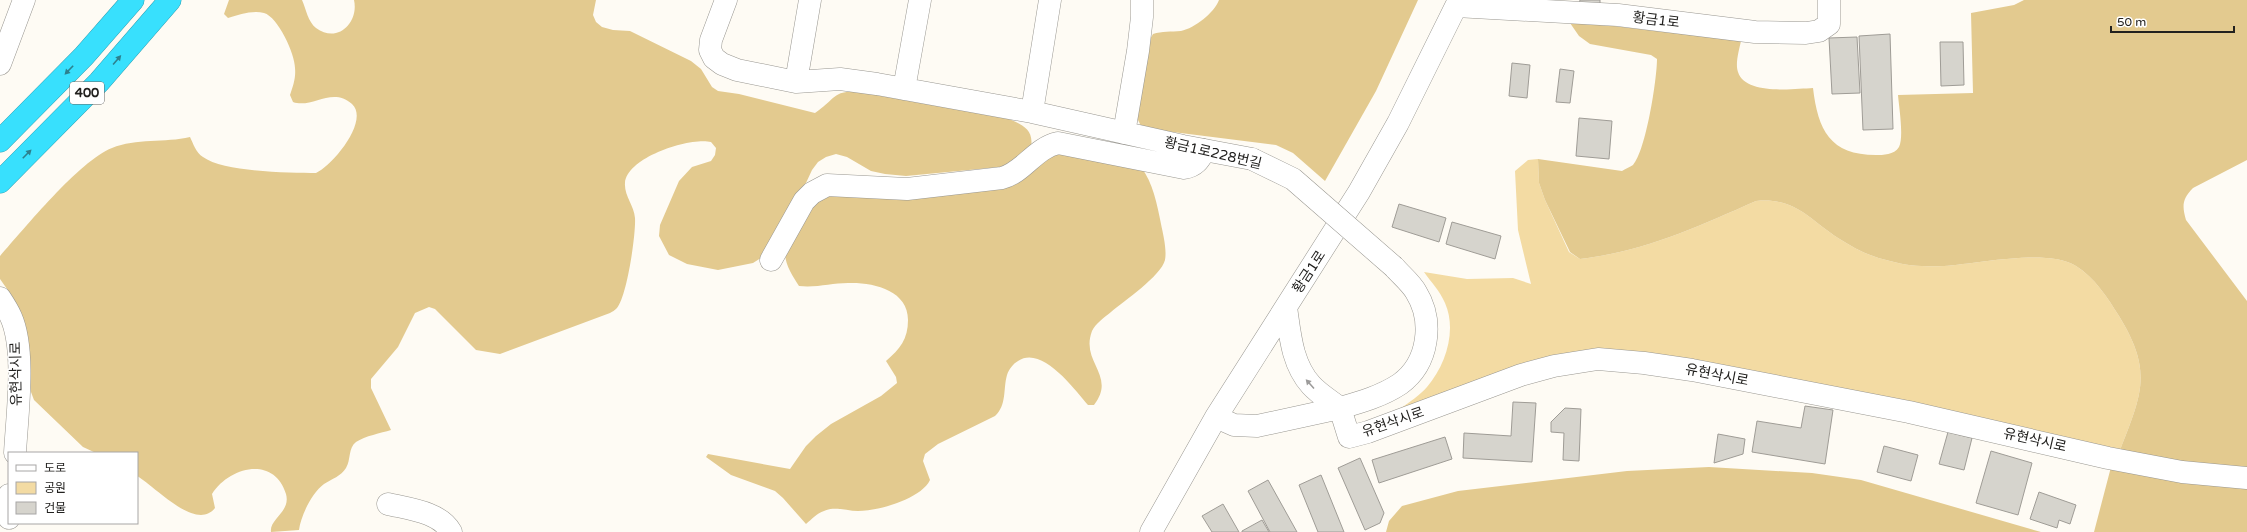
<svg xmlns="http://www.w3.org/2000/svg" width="2247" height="532" font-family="'Varela Round','Noto Sans KR',sans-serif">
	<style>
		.green { fill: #f3dba3 }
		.forest { fill: #e3ca8f }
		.building { fill: #d6d4cd; stroke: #9f9c96 }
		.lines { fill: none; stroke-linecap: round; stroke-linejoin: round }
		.minor-casing { stroke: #999791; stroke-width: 23 }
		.highway-casing { stroke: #309daf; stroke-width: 23 }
		.minor { stroke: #fff; stroke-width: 22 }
		.highway { stroke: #38e0fd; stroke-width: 22 }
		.minor-bridge-casing { stroke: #999791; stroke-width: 23; stroke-linecap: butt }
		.minor-bridge { stroke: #fff; stroke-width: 22 }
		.oneway { fill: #2d808e }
		.oneway2 { fill: #9c9b9a }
		.labels { text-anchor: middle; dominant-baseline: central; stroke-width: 3; stroke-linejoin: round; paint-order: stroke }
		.shield { fill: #fff; stroke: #646462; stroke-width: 1 }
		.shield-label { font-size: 13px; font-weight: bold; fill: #22211f }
		.street-label { font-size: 14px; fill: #22211f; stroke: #fff }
	</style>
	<rect width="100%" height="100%" fill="#fefbf4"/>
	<path class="green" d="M1538,159L1539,183L1545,200L1569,252L1580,259C1646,251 1697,227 1756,201C1795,197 1809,219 1838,238C1855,249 1871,257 1890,261C1907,266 1927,267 1944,266C1978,264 2047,248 2076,266C2095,278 2107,297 2119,316C2154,373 2141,395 2119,453L1623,354L1401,408C1410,402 1420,395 1427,387C1446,365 1457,330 1445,303C1440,291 1431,282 1424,272L1467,279L1513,278L1531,284L1518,230L1515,171L1528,160Z"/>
	<path class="forest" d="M229,0H302C306,9 308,22 316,28C338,44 359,22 354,0H596L593,15L596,22L602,27L613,30L630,31L691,61L701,69L712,87L718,91L739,94L815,113C837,98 833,88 865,93L1009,119C1023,125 1034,130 1031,147L1010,164L1000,167L906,176L885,174L871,171L847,157L836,154L826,157L818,162L812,170L799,198L764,256L753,263L718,270L687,264L669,255L659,236L660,225L679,181L692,167L711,161L715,155L716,148L711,142C690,137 627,157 625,183C624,196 634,205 635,218C636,234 627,296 617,308C615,310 612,312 610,313L500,354L476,350L435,309L429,307L415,313L398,347L371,379V388L391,430C381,433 365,436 356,442C348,448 351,460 346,468C341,476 332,479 324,484C312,493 301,515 299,530L271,532C269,519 291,512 286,494C274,455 229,467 212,494L215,508C196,532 156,487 137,476V453H96L83,447L34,400L31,392L20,314L12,296L0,279V256C25,228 79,161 112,148C136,138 165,143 190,137C193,143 196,153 203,157C223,172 290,173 316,173C332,166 370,121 352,104C332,86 312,109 293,102L290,95C293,86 296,78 295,68C295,54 278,17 264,13C252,10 239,15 228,18L224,14Z
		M1219,0H1418L1376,91L1325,181L1293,153L1276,145L1149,129L1141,126L1137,118L1149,41L1153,34C1162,31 1171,32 1181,31C1195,28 1214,13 1219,0Z
		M2024,0H2247V160L2193,188C2182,199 2182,206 2186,220L2247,301V469L2201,465L2119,453C2141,395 2154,373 2119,316C2107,297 2095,278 2076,266C2047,248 1978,264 1944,266C1927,267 1907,266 1890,261C1871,257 1855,249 1838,238C1809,219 1795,197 1756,201C1697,227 1646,251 1580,259L1570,252L1545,200L1539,183L1538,159L1622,171C1625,169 1630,167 1633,165C1646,151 1657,79 1657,59L1651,55L1590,44L1579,36L1570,23L1614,26L1741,41C1739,50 1735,64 1738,72C1745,95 1793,89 1813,88C1818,130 1830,155 1876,155C1883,155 1894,155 1899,147C1904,137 1899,107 1898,95L1973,93L1971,13L2014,5Z
		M1050,152L1141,167C1153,183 1157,204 1161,224C1163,234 1167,249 1165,260C1161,276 1124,301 1111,312C1105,317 1095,324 1092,331C1080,363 1117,375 1094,405H1088C1074,389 1042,345 1018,361C1013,364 1009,369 1007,375C1003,389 1007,405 995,416L938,444L925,454L923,461L930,480C921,499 878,511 858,511C847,511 834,506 824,511C817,513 812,519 806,524L783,498L775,491L731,475L706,457L708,454L790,469L806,446L816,436L831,424L881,396L897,383L896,377L886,361C900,349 908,339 908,320C908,290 873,282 848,283C832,283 816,288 799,286C792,275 782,261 786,246C787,238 813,204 819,194L917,193Z
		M1709,467L1812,473L1861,480L2041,532H1386L1389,521L1402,506L1458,491L1627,471Z
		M2111,467L2247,488V532H2094Z"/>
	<path class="building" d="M1580,0H1600V6L1579,4Z
		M1890,34L1893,129L1863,130L1859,36Z
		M1857,37L1860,93L1832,94L1829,38Z
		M1940,42H1963L1964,85L1941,86Z
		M1512,63L1530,65L1527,98L1509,96Z
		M1560,69L1574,71L1570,103L1556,102Z
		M1579,118L1612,121L1609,159L1576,156Z
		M1399,204L1446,218L1439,242L1392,227Z
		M1452,222L1501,236L1495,259L1446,244Z
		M1513,402L1536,403L1532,462L1463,458L1464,433L1511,436Z
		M1805,406L1833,410L1825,464L1752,452L1757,421L1801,428Z
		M1565,408L1581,409L1579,461L1563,460L1564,433L1551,432V422Z
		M1948,432L1972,438L1964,470L1939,464Z
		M1718,434L1745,439L1743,454L1714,463Z
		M1445,437L1452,459L1379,483L1372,460Z
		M1884,446L1918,455L1911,481L1877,472Z
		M1991,451L2032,463L2018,515L1976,503Z
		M1360,458L1384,513L1380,523L1365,530L1338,468Z
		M1321,475L1344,532H1318L1299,485Z
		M1268,480L1297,532H1270L1248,491Z
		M2039,492L2076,505L2070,524L2059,520L2057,528L2030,519Z
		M1223,504L1239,532H1212L1202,516Z
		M1262,520L1269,532H1242V531Z"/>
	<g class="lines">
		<g class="minor-casing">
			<path id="minor" d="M726,0L711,40L710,50L714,58L722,64L737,70L796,82L840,79L877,84L1032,112
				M1050,0L1032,112L1183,146L1252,159
				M1456,6L1618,15L1755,32L1806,33L1819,31L1829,24V0
				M0,64L24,0
				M796,82L810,0
				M904,89L920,0
				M1124,133L1138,51L1142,17V0
				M771,260L804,201L812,193L827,185L907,189L1002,178C1024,172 1035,148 1058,143L1184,168C1196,166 1199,160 1205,150
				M0,298C4,304 8,310 11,317C26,351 17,415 15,453
				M1286,307C1290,335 1292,364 1311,385C1319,394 1331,401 1340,408C1361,402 1382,396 1400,384C1429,363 1434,321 1416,292C1411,283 1401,275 1394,267
				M1216,417L1234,425L1257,426L1340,408L1349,437L1368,432L1521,375L1554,366L1598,359L1644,363L1692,370L1909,412L2108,458L2182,472L2247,478
				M9,495V518
				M388,504C409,509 440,512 451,532
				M1151,532L1216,417L1359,192L1398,123L1459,0"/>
		</g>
		<g class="highway-casing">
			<path id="highway" d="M0,141L84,56L133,0
				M0,182L99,82L170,0"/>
		</g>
		<use href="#minor" class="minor"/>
		<use href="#highway" class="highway"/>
		<g class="minor-bridge-casing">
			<path id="minor-bridge" d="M1252,159L1293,179L1394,267"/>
		</g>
		<use href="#minor-bridge" class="minor-bridge"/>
	</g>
	<defs><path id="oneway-solid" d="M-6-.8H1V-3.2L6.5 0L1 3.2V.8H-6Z"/></defs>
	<g class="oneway">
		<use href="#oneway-solid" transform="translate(117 60) rotate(-49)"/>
		<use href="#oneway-solid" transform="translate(69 70) rotate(134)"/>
		<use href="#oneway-solid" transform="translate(27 154) rotate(-45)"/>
	</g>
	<use class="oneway2" href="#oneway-solid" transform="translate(1310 384) rotate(-132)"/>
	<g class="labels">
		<rect class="shield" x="70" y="82" width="34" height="22" rx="3"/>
		<g class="shield-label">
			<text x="87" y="93">400</text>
		</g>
		<g class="street-label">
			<text transform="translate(1656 20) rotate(7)">황금1로</text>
			<text transform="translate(1213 153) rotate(13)">황금1로228번길</text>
			<text transform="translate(1309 272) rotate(-57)">황금1로</text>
			<text transform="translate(16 374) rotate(-91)">유현삭시로</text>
			<text transform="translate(1717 375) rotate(11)">유현삭시로</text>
			<text transform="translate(1393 422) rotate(-19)">유현삭시로</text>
			<text transform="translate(2035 440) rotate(13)">유현삭시로</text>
		</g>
	</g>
	<rect x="8" y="452" width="130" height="72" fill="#ffffff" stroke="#a7a6a5"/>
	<rect x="16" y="465" width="20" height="6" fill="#ffffff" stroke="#a7a6a5"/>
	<text x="44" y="472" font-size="12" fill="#22211f">도로</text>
	<rect x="16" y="482" width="20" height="12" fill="#f3dba3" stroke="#a7a6a5"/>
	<text x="44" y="492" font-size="12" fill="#22211f">공원</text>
	<rect x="16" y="502" width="20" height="12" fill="#d6d4cd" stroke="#a7a6a5"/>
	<text x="44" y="512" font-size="12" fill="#22211f">건물</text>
	<path d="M2111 26v6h123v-6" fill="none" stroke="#22211f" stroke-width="2"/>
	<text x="2117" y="26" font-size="12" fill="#22211f" stroke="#ffffff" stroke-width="3" paint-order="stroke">50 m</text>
</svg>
